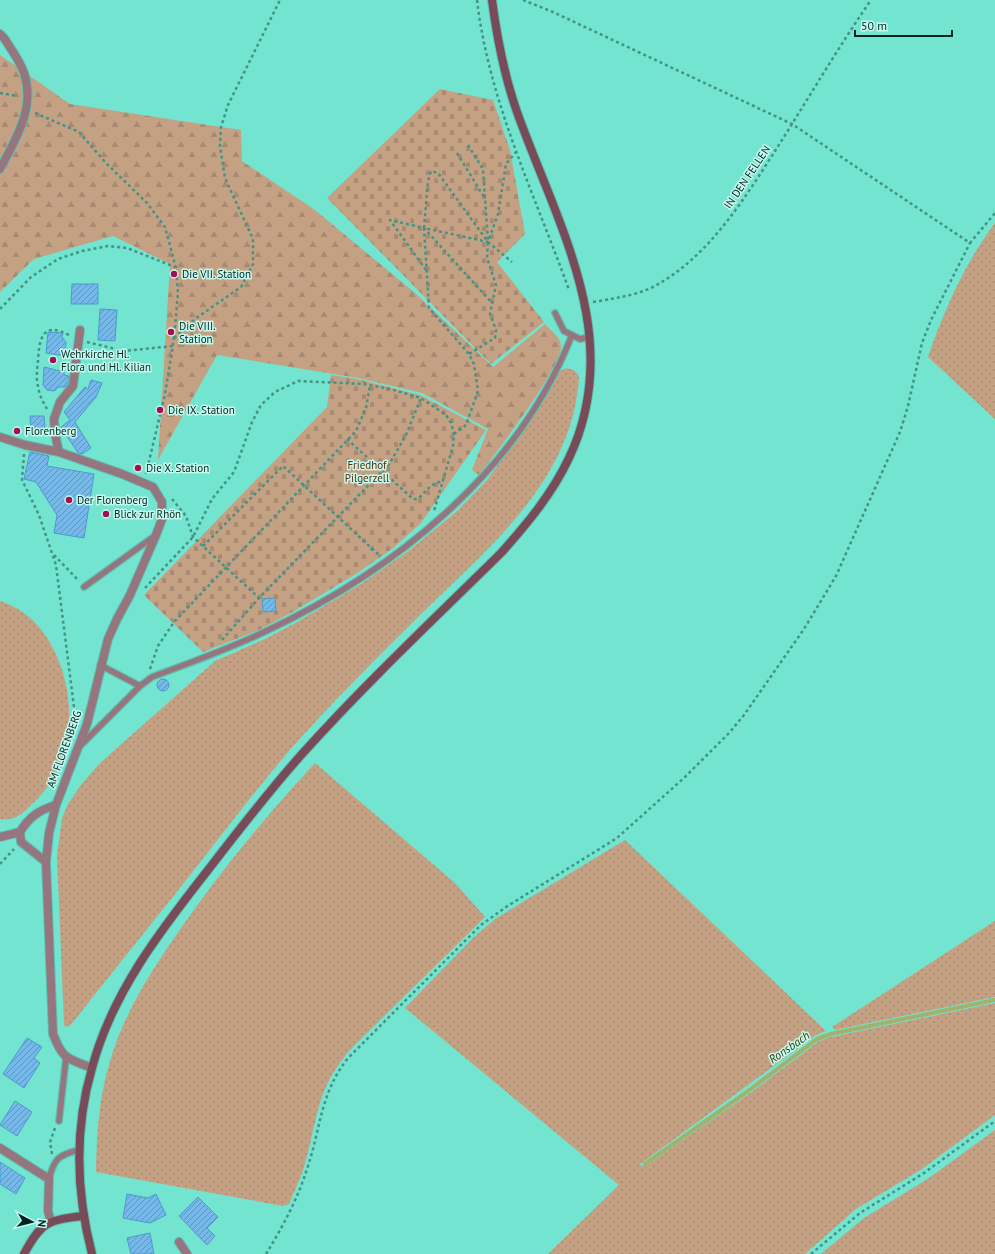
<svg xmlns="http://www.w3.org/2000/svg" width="995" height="1254" font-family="'PT Sans',sans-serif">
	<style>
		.grass { fill: url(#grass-dots) }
		.forest { fill: url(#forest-firs) }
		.cemetery { fill: url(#cemetery-stones) }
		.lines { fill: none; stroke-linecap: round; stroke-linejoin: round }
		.stream { stroke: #a0b26c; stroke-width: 4 }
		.building { fill: url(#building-hatch); stroke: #4d99cc }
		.lane-casing { stroke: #5ec1b0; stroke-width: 8 }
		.street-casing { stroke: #5ec1b0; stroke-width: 10 }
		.secondary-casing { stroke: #5ec1b0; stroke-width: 10 }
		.path { stroke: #439386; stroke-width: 2.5; stroke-dasharray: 3 3; stroke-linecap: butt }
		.lane { stroke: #96757e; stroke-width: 5.5 }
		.street { stroke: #96757e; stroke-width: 8 }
		.secondary { stroke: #794b58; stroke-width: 8 }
		.poi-dot { fill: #a10f54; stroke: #c7faef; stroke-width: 1.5 }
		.labels { text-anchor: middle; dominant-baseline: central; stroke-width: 3; stroke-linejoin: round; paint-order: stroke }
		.street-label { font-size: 11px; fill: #00241f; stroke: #c7faef }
		.poi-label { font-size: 11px; fill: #00241f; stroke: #c7faef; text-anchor: start }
		.park-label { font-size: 11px; fill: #552e05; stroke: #c7faef }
		.water-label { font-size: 12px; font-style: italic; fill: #313c05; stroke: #c7faef }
	</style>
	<defs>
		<pattern id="grass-dots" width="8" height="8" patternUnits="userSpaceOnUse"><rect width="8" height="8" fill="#c5a183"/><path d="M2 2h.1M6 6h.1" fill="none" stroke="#a78a71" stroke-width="1.8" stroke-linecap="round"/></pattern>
		<pattern id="forest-firs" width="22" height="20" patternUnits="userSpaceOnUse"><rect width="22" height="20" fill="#c5a183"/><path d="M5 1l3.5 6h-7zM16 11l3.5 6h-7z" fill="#a78a71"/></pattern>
		<pattern id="cemetery-stones" width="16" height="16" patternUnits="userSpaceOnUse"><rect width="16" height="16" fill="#c5a183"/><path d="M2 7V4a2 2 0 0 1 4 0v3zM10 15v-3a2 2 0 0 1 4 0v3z" fill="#a78a71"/></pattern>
		<pattern id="building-hatch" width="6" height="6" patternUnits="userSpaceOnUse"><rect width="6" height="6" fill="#76b8e8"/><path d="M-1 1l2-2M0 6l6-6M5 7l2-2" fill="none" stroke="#5e95bb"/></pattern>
	</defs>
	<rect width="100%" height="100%" fill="#73e4d0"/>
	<path class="grass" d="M995,223V419L928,357C944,310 965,263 995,223Z
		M566,368L574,370L579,376C574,478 490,547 422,613C377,658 331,703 289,751C248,799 211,849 172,898C139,939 106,980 74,1021L68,1027L64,1025L57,856L62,818L68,804L81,785L99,764L215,661L265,639L297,622L361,584L411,549L457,511L487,480L506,454L546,397L560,371Z
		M0,601C54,617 77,689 67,740C63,765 50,788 31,805C21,815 14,821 0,819Z
		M315,763L455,883L485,917L354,1046C314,1088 319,1119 303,1170C299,1181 294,1193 289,1204L283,1206L96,1172C97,1129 99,1095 112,1055C126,1009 154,967 181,928C222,869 267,815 315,763Z
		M625,840L826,1031L816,1035L639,1165L646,1166L746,1096L819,1041L831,1037L995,1003V1115L922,1169L856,1209L805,1254H548L619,1185L405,1008L473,938L495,919Z
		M995,921V997L835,1030L832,1027Z
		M995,1130V1254H821L864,1218L929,1178Z"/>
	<path class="forest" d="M0,55L70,104L241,130L242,161L315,210L415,293L493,367L545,324C551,331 561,337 561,346C562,367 494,456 479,475L472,470L488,429L422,393L358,378L217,355L158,460L170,264L113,236L34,259L0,292Z"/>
	<path class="cemetery" d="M440,89L493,100L510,150L525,234L497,262L544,322L491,364L327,198Z
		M331,375L357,379L420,395L486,430L421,523L392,549L356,574L291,613L259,630L203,652L144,595L327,407Z"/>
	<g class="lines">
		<path class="stream" d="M645,1164L744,1094L817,1039L831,1034L995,1000"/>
	</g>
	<path class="building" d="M72,284H98V304H71Z
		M100,309L117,310L115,341L98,340Z
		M48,332L63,333L62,337L66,342L65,356L46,353Z
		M44,367L64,372V375L69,376L68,384L65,387H59L54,391L47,390L43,385Z
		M91,380L102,383L96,397L75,422L91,448L82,454L78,453L61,427L70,420L64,412L85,387L88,389Z
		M30,416H44L45,428L31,429Z
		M30,452L49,456L47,466L94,474L84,538L54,533L57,515L36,482L24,479Z
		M275,598L276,611L263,612L262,599Z
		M157 685a6 6 0 1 1 12 0a6 6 0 1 1-12 0Z
		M27,1038L42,1047L34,1058L40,1063L24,1088L3,1074Z
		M15,1101L32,1112L17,1136L0,1125Z
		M0,1162L25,1178L16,1194L0,1184Z
		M127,1194L148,1198L156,1194L166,1215L150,1223L123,1218Z
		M198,1197L218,1217L207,1228L215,1236L207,1245L179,1216Z
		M150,1233L154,1254H131L127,1238Z"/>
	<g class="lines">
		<g class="lane-casing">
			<path id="lane" d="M555,313L564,331L580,339L590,337
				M84,587L156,535
				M100,665L140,686
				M79,747L140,686L152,677C189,663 226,650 262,633C393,572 518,473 572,335
				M59,1121L66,1058
				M49,1179C54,1159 58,1155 79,1150"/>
		</g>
		<g class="street-casing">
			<path id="street" d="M0,34L4,38C11,49 20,61 24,73C36,108 15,140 0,169
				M0,437L25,445L59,452L122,474L153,487L162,502V519L156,535L130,595L117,619L108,639L87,724L56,805L49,833L46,862L53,1034C63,1060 67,1058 92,1068
				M59,452L55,434L54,419L60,402L73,386L80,330
				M20,832C29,817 39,810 56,805
				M0,837L20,832L21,842L46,862
				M0,1148L49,1179L48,1211L51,1222
				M179,1242L187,1254"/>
		</g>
		<g class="secondary-casing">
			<path id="secondary" d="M24,1254C41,1222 48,1220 83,1216
				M92,1254C76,1192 74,1130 92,1068C112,993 160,931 208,870C238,831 269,791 302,754C365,684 434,619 501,553C527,524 552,494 569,458C626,338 557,224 517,112C504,75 497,38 492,0"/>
		</g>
		<path class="path" d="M477,0C489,102 535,195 569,290
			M523,0L553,12L792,124L970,243L995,213
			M0,93L17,96
			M35,113L79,132L105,162L147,203L165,227L176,268L178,293L174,338L165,394L146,474
			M468,145L483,169L488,242L487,258L496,285L490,314L496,330L495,338L469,354
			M457,153L484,197
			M424,228L428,181L431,171L438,173L488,242L512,262
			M426,270L390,220L424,228L492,303
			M593,302C615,298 635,296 655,286C708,257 743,201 775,151C807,101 837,49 871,0
			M0,309L31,277L58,259L82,251L108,246L127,248L175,267
			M174,338L195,319L241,287L253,264V239L225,178L220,146L221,127L228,105L280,0
			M87,342L124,351L173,346
			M47,409C43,402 39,395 38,386C36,378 37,369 38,361C39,338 43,321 69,335
			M454,434L466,425L478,391L474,364L469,354L429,308L424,228L488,242L498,214L506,164L516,152
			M347,439L413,499H418C426,491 432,482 444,481
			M24,454L22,480L39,515L56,565L76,723
			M172,499L186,516L193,537L259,598
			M203,546L283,466L379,555
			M54,555L79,581
			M145,588L193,537L212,499L234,472L252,422L261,405L275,392L298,381L364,384L390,389L421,398L446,415L451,423L454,434L453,446L434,511
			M222,640L259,598L390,463L406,435L421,398
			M150,669L158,646L174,622L356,431L366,408L370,385
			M0,864L14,849
			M52,1154L50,1142L55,1128
			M266,1254C282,1228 297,1200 306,1172C321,1130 319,1095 348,1058L481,925L506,907L617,838L685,777L730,732L744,715L804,629L836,576L900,432L908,406L922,343L931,320L970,243
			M811,1254L860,1213L924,1173L995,1121"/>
		<use href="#lane" class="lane"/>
		<use href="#street" class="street"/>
		<use href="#secondary" class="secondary"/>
	</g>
	<g class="poi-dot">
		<circle cx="174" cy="274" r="4"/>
		<circle cx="171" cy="332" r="4"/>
		<circle cx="53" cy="360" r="4"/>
		<circle cx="160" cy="410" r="4"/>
		<circle cx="17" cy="431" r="4"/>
		<circle cx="138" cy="468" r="4"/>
		<circle cx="69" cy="500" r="4"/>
		<circle cx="106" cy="514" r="4"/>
	</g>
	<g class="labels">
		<g class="street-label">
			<text transform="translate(747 177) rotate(-56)">IN DEN FELLEN</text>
			<text transform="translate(64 749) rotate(-70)">AM FLORENBERG</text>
		</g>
		<g class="poi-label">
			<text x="182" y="274">Die VII. Station</text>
			<text x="179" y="326">Die VIII.<tspan x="179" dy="13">Station</tspan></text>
			<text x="61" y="354">Wehrkirche Hl.<tspan x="61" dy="13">Flora und Hl. Kilian</tspan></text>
			<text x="168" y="410">Die IX. Station</text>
			<text x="25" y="431">Florenberg</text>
			<text x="146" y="468">Die X. Station</text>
			<text x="77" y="500">Der Florenberg</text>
			<text x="114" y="514">Blick zur Rhön</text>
		</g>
		<g class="park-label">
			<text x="367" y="465">Friedhof<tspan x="367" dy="13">Pilgerzell</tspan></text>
		</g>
		<g class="water-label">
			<text transform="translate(789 1047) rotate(-35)">Ronsbach</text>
		</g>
	</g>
	<g transform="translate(32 1222) rotate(97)" stroke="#c7faef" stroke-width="3" paint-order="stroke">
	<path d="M0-3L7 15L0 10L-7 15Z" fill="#00241f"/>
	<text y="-6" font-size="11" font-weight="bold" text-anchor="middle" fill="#00241f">N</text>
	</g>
	<path d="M855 30v6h97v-6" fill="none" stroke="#00241f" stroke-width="2"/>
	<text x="861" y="30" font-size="12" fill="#00241f" stroke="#c7faef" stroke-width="3" paint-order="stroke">50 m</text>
</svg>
